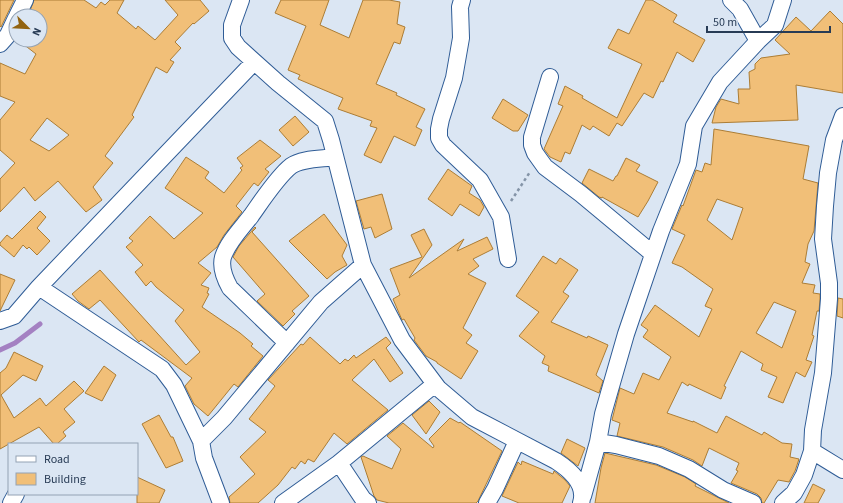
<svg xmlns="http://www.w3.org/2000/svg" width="843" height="503" font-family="'Source Sans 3',sans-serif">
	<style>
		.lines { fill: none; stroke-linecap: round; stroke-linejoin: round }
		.stream { stroke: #a481c2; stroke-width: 5 }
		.building { fill: #f1bf78; stroke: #ac7d35; fill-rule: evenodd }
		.minor-casing { stroke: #2f5c96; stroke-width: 18 }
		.path { stroke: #8494a7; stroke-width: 2.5; stroke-dasharray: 3 3; stroke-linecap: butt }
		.minor { stroke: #fff; stroke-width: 16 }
	</style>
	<rect width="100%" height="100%" fill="#dbe6f3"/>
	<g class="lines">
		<path class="stream" d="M0,350L15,343L40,324"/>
	</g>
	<path class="building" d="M0,0H14L1,27L0,26Z
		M34,0H84L96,8L101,2L105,5L110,0H124L117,13L136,29L138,26L155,40L178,15L165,0H200L209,11L194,24L193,23L175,42L181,48L170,60L174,62L167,73L156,67L132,115L134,117L105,156L113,163L93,187L102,200L86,212L58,181L35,201L24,187L0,212V179L15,163L0,150V120L15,102L0,96V63L25,74L36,54L18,40H40V16H28ZM47,118L69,135L49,151L30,140Z
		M281,0H329L320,25L349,38L363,0H389L400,2L397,24L405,27L400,44L394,42L376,84L397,93L396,95L425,109L416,127L422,130L415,146L394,136L381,163L364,155L377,128L370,126L372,121L338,109L343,98L298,79L300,75L288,70L306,26L275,13Z
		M646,0H652L677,15L673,22L705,40L693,62L677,52L663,82L661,81L653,98L644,93L622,126L617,123L609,136L593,126L590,130L582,125L570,154L565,152L561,162L550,157L544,149L563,106L558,104L565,86L583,96L582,98L617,118L642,64L608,48L618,29L629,34Z
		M830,11L843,24V93L796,85L798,120L712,123L716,107L721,99L739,104L738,89H750L749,72L755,69V64L761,58L790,54L775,40L796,17L811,31Z
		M503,99L528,115L518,131H513L492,118Z
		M295,116L309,132L293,146L279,130Z
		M714,129L809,146L803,179L818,183L814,231L808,244L805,262L810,264L802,283L815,285L813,293L820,294V299L819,311H817L812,335L814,336L806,360L812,362L805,377L796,372L783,403L768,397L777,377L761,370L763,364L741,351L724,386L726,387L721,399L689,384L688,386L682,382L667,413L693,422V421L717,433L726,416L762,435L764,432L782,443L792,444L790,457L799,459L795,471L789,482L778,480L764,503H762L761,498L757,494L731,483L738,471L736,470L739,463L709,448L702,466L693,460L663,447L617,436L620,423L612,420L620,388L634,394L643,373L659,380L671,357L643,337L648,330L641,325L655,305L699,337L712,309L705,306L713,289L682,267L672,263L685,235L672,229L682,205L683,206L696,170L702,172L705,163L711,165ZM717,199L743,208L732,240L707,220ZM774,302L796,311L782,348L756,333Z
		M260,140L281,156L265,169L269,172L258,186L254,183L236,206L242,212L224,235L217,247L198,263L211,273L201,285L209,288L207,293L209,294L202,307L240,333L253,344L251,346L263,356L238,387L234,384L208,416L194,404L185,386L192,378L141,340L139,342L100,300L89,309L78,301L72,294L100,270L186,365L200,352L175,321L184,310L156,287L151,281L146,286L135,272L143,265L126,247L133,241L129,238L150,216L174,239L203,213L165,188L186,157L209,172L205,178L224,193L242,170L240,168L243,166L237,158Z
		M626,158L640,165L636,171L658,182L648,201L638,217L602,197V198L599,197L582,183L589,169L613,181L616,176H617Z
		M448,169L472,186L469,193L480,200L484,207L479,216L460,204L452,216L428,199Z
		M382,194L392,229L375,238L371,227L364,229L356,201Z
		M40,211L46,217L37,228L50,241L37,255L29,247L27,249L23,245L14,257L0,245V243L7,235L12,239Z
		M324,214L347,245L342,256L347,265L335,272L327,279L289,241Z
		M255,227L256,228L252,232L309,296L292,311L295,314L283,326L257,301L265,294L233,257L239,246Z
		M424,229L432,245L409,278L464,239L457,251L487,237L493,249L473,259L479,266L468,274L486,283L463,328L472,335L466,343L478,351L461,379L437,363V362L426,356L414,340L415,338L404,319L402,320L393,299L400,295L390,269L422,257L411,235Z
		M543,256L556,264L560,258L578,270L563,292L569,296L551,322L587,338L588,336L608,345L596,375L603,381L599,393L548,371L549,366L542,363L545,356L519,336L539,312L516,296Z
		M0,274L15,280L0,311Z
		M838,298L843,299V318L837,316Z
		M310,337L340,364L345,359L348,361L354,355L356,358L386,337L391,343L386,348L403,373L390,382L374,359L352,380L388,410L347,444L334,433L314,462L308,459L305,464L301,461L295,469L292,467L278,485L258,503H230L229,497L255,474L240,457L266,432L249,419L275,386L268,380L301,344L303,345Z
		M14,352L43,366L36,381L23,375L1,395L14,418L40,398L46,406L74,381L84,391L64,409L75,422L63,432L66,436L57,444H54L39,427L0,449V373L6,368Z
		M104,366L116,375L102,401L85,393Z
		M429,401L440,412L426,434L412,415Z
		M159,415L171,437H173L183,461L166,468L142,424Z
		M450,418L459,423L460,422L502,451L478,501L476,503H389L377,500L374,496L361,457L363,456L392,469L401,449L387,436L403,423L433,448L434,446L429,439Z
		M567,439L585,448L578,466L561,453Z
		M605,453L656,465L685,477L696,484L695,486L729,503H595L601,468Z
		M522,461L553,474L554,471L565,480L570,486L562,503H519L502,496L518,462L521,465Z
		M137,477L165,490L159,503H137Z
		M813,484L825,490L818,503H804Z"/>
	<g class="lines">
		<g class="minor-casing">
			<path id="minor" d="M241,0L232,25V38L238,47L278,83L325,121L331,140L363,265L402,340L438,388L472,417L556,461C570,470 587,484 581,503
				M462,0L460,7L461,38L454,78L441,119L439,129V138L443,145L480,180L501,217L508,259
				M731,0L740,9L758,41
				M17,16L25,0
				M0,44L8,35L16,18
				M550,77L532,137V145L535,153L545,167L581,194L653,254
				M39,287L162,369L174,385L201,441L204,458L221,503
				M0,321L14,316L39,287L254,62
				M287,343L230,288C225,279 220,268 223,257C228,242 241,229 251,216C261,202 277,177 291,166C302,158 322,159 335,157
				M201,441L224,418L321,302L363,265
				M598,442L616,445L659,456L689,469L723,490L753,503
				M812,451L843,470
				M339,463L363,499L368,503
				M583,496L598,442L603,414L626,334L661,231L688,164L694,126L720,82L758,41L775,25L783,0
				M11,503L16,494
				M283,503L339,463L435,384
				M487,503L495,489L517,441
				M783,503L794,493L804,475L812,451L813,430L823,373L829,299V283L823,239L825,206L828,173L834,140L843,116"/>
		</g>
		<path class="path" d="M511,201L530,172"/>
		<use href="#minor" class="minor"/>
	</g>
	<rect x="8" y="443" width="130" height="52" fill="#dbe6f3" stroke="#93a2b4"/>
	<rect x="16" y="456" width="20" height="6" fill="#ffffff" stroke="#93a2b4"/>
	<text x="44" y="463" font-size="12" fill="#273b55">Road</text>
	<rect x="16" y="473" width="20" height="12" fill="#f1bf78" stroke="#93a2b4"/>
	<text x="44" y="483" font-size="12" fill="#273b55">Building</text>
	<g transform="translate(28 28) rotate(114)"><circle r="19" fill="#dbe6f3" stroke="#93a2b4"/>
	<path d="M0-3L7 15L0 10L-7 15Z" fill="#926310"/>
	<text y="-6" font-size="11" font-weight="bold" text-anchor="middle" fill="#273b55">N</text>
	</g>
	<path d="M707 26v6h123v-6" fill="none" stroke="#273b55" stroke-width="2"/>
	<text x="713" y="26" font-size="12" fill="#273b55" stroke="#dbe6f3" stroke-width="3" paint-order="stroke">50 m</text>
</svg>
